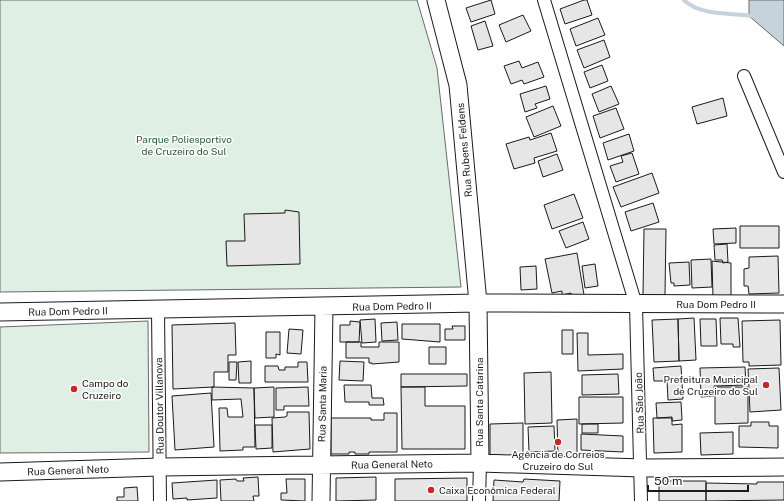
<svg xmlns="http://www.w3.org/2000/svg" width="784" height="501" font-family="'Public Sans',sans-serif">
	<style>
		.green { fill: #e0efe3; stroke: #6a6a6a }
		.water { fill: #c6d2dc; stroke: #6a6a6a }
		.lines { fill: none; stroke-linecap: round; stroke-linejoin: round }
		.stream { stroke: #c6d2dc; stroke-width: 4 }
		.building { fill: #e6e6e6; stroke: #1a1a1a }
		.street-casing { stroke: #1a1a1a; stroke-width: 14 }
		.secondary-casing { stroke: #1a1a1a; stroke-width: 19 }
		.street { stroke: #fff; stroke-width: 12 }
		.secondary { stroke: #fff; stroke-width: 17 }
		.poi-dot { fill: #c62828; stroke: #fff; stroke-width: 1.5 }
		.labels { text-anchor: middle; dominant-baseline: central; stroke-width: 3; stroke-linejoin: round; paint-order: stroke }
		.park-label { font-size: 10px; fill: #2b5a34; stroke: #fff }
		.street-label { font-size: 10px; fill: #1a1a1a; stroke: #fff }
		.poi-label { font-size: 10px; fill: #1a1a1a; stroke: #fff; text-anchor: start }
	</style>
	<rect width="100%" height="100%" fill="#fff"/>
	<path class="green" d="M0,0H417L437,68L461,287L0,292Z
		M148,321L149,452L0,453V327Z"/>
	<path class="water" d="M749,0H784V46L749,16Z"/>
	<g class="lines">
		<path class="stream" d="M684,0C700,16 732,13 754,16"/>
	</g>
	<path class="building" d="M491,0L495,14L471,22L466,8Z
		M584,0H587L592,15L565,24L560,9Z
		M523,15L531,31L506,42L499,25Z
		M598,18L605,35L576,46L570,29Z
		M485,21L493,46L478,50L471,26Z
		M604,40L610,57L584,68L577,50Z
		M519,61L522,68L538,62L544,77L524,84L522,80L511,84L504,66Z
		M602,65L608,81L590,88L584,72Z
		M546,86L550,99L535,104L537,108L525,112L520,94Z
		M611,86L619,104L599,112L592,94Z
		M723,98L727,116L697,124L692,107Z
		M553,106L561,126L534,137L526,117Z
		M616,108L624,129L600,138L593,116Z
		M551,133L557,151L534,158L535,163L514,169L506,144L529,137L530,140Z
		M629,134L634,151L608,160L603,143Z
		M632,153L639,174L616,182L610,166L623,162L621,156Z
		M557,154L563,170L543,177L538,161Z
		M652,173L659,193L621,207L613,187Z
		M574,194L583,218L552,229L544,205Z
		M653,203L659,222L631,231L625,212Z
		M285,210L299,212L300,264L227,266L226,241H245L244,214L285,213Z
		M583,222L589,239L566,248L559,231Z
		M740,226H779V248H740Z
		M736,228V243L714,244L713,229Z
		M644,229H666L665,295H643Z
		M727,244L728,262L723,263L722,260H715L714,245Z
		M577,253L584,295L572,297L571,293L562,295V291L552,293L545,259Z
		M778,256L779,293L749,294L748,286H744V269L749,268V257Z
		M711,259L712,287L692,288L691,260Z
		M712,261L731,263V298H713Z
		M689,262L690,285L674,286V283H671L669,263Z
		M595,264L598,286L585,288L582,266Z
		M536,266L537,289L521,290L520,267Z
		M694,318L696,360L679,361L678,319Z
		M720,318H738L740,347H733V344H721Z
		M375,319L376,342L362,343L360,320Z
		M678,319L679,361L654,362L652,320Z
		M700,319H716L717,346H701Z
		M780,320L781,365L749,366V362H743L742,321Z
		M350,321L360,322L359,342H340V325H350Z
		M397,322L398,340L382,341L381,323Z
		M235,323L236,355H228V372H214V387L173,389L172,325Z
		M402,324H440V342L402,339Z
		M452,326H465V340H445V329H453Z
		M289,329L303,330L301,354L287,353Z
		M562,330H573V354H562Z
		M266,332H280V355L276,354V358H266Z
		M577,333H588V355L623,354V369L578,371Z
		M346,342H361V347H379V342H399V362L372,364V363H369V358H346Z
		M429,347H446V364H429Z
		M251,361V383H239L238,362Z
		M340,361L364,362L363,381L339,380Z
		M229,362H237L236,380H229Z
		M298,362H307L308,382H265V366H278L279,370H285V367H298Z
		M681,366L683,399L668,400L667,381H654L653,368Z
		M745,367L746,385L714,386V396L701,397L700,368Z
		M779,368L781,410L750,412L748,369Z
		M551,372L552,423L525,424L524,373Z
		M401,374H467V386L401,387Z
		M618,374L619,394L582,395V375Z
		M344,385H371L372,398H383L384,405H369V402H345Z
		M212,387L254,388L255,447H243V450L220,451L219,408H227L228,417H243L241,399L212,400Z
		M274,387V417L255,418L254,388Z
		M308,387L309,406H284V410H276V388Z
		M401,387H425V406H465V449H402Z
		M715,387H748V423L715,424Z
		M211,393L214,447L175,450L172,396Z
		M579,397H623V423L579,424Z
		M681,402L682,420L672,421V417L657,418L656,403Z
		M287,412H309L310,449L273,452L272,418L285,417L287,416Z
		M384,413H397V452H369V454H355V452H349V454H331V418H371V420H384Z
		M653,418H672V425L682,424V452L654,453Z
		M577,419V456L558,457L557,420Z
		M751,422H769V426H778V448L739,447V426H751Z
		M523,423V456H490V424Z
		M582,424H598V433H582Z
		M255,425H272V448L256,449Z
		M554,426L555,451L529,452L528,427Z
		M733,432V454L701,455L700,433Z
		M581,434L623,436V452L581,450Z
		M258,477L259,496H253L254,501H221L220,480L236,479L237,481H244L243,478Z
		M376,477V500L336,501V478Z
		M467,478V501H395V479Z
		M286,479H305V501L281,500V493H287Z
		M524,479L560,481L559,501H493L494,480L523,482Z
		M217,480V498L187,500V498L173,499L172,483Z
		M659,481H706V501H659Z
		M757,482H784V500L706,501V483L757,484Z
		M137,487L138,501H117V497H124V488Z"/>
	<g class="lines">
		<g class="street-casing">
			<path id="street" d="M544,0L636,305L641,501
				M744,76L784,172
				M158,310L160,501
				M479,501L480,463"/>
		</g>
		<g class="secondary-casing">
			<path id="secondary" d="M436,0L458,85L478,303L480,463
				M0,312L478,303L784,304
				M0,472L160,467L480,463L642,468L784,467
				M321,501L324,307"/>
		</g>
		<use href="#street" class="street"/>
		<use href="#secondary" class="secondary"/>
	</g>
	<g class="poi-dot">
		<circle cx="766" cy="385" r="4"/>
		<circle cx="74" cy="389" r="4"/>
		<circle cx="558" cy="442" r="4"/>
		<circle cx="431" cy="490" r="4"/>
	</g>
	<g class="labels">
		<g class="park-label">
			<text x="184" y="139">Parque Poliesportivo<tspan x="184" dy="12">de Cruzeiro do Sul</tspan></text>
		</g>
		<g class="street-label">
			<text transform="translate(464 150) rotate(-95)">Rua Rubens Feldens</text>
			<text x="716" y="304">Rua Dom Pedro II</text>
			<text transform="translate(392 306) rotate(-1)">Rua Dom Pedro II</text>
			<text transform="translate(68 311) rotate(-1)">Rua Dom Pedro II</text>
			<text transform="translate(479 402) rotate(-90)">Rua Santa Catarina</text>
			<text transform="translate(639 403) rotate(-92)">Rua São João</text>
			<text transform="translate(322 404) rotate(-89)">Rua Santa Maria</text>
			<text transform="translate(159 406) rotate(-91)">Rua Doutor Villanova</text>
			<text transform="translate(392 464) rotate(-1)">Rua General Neto</text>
			<text transform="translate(68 470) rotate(-2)">Rua General Neto</text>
		</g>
		<g class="poi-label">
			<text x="758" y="379" text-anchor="end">Prefeitura Municipal<tspan x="758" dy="12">de Cruzeiro do Sul</tspan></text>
			<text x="82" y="383">Campo do<tspan x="82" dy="12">Cruzeiro</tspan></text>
			<text x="558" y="454" text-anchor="middle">Agência de Correios<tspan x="558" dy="12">Cruzeiro do Sul</tspan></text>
			<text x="439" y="490">Caixa Econômica Federal</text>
		</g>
	</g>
	<path d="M648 485v6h100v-6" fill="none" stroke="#1a1a1a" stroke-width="2"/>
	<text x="654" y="485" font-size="12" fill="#1a1a1a" stroke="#ffffff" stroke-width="3" paint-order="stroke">50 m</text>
</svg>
